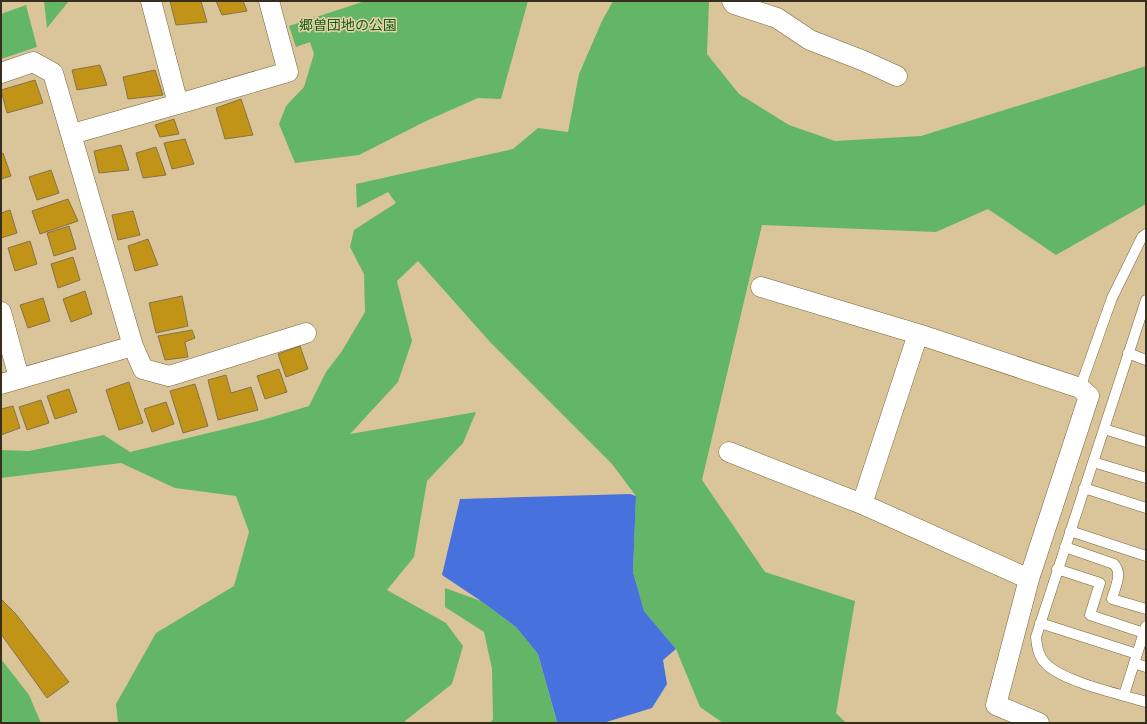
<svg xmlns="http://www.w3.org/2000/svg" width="1147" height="724" font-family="Figtree,'Noto Sans JP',sans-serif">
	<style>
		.green { fill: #63b568 }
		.water { fill: #4771dc }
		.building { fill: #c19317; stroke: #86734a }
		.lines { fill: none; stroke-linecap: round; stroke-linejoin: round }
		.lane-casing { stroke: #78653c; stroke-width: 11 }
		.street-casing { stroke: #78653c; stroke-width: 21 }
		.lane { stroke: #fff; stroke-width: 10 }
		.street { stroke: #fff; stroke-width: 20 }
		.labels { text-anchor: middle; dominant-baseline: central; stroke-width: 3; stroke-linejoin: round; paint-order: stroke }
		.park-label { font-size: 14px; fill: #115d1d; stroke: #e7d2a6 }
	</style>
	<rect width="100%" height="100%" fill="#dac59a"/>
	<path class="green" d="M44,1H69L47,28Z
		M365,1H528L501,99L478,98L426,121L359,155L295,163L279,124L286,106L304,87L314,54L310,42L296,47L289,26Z
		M613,1H709L707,54L739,94L789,125L835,141L921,136L1146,66V204L1056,255L988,209L936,232L762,225L702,480L765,572L855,601L836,713L846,723H723L700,707L676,649L644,611L633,572L636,496L612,464L491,343L418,261L397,281L412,341L398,382L350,434L476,412L463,443L427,481L414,557L387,590L446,623L463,646L452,684L405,721V723H118L116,704L156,633L234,586L249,532L236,496L175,488L121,463L1,478V450L29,451L104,435L130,452L262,420L309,406L326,372L342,351L365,312L364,274L350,247L354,230L396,203L388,192L357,208L356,184L513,149L538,128L568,132L579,74L602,21Z
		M26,5L37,47L1,59V14Z
		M445,588L481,601L516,627L538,654L557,723H490L493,719L492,669L484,632L445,607Z
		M1,659L29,695L41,723H1Z"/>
	<path class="water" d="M630,494L636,496L633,572L644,611L676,649L663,660L667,684L652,708L603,723H562L557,722L538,654L516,627L481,601L442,575L460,499Z"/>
	<path class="building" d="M170,1H201L207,22L176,25Z
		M216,1H243L247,11L222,15Z
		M100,65L107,85L77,90L72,70Z
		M155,70L163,95L128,99L123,77Z
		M35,80L43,103L7,113L1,90Z
		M241,99L253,135L225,139L216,108Z
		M174,119L179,134L160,137L155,125Z
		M185,139L194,164L172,169L164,143Z
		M121,145L129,170L99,173L94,151Z
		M156,147L166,175L143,178L136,153Z
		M3,153L11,176L1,179V154Z
		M51,170L59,193L37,200L29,177Z
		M68,199L78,221L40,234L32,211Z
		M10,210L17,233L1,238V213Z
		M133,211L140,235L118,240L112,215Z
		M69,226L76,249L54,256L47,233Z
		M148,239L158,265L135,271L128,246Z
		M30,241L37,264L15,271L8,248Z
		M73,257L80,280L58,288L51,264Z
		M85,291L92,314L71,322L63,299Z
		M182,296L188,326L156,333L149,303Z
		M43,298L50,321L28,328L20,305Z
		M192,330L195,338L185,342L188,357L165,360L158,336Z
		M300,346L308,369L286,377L278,354Z
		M279,369L287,392L265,399L257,376Z
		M226,375L231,393L251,387L258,410L218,420L208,380Z
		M129,382L143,423L119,430L106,390Z
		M195,384L208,426L183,433L170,391Z
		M69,389L77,412L55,419L47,396Z
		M41,400L49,423L27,430L19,407Z
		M166,402L174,424L152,432L144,409Z
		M13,406L20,428L1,435V409Z
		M1,599L15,613L69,682L47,698L1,634Z"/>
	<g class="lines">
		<g class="lane-casing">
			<path id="lane" d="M1146,300L1036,637C1037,647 1038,655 1045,663C1063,682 1120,694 1146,702
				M1128,353L1146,360
				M1080,388L1112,298L1142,237L1146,234
				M1104,429L1146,442
				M1093,462L1146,478
				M1084,488L1146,508
				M1070,531L1146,556
				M1065,547L1114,564C1123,574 1115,587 1112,599L1146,609
				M1057,569L1100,583L1090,615L1144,633
				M1040,623L1137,654
				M1134,663L1146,667
				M1124,695L1146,626"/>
		</g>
		<g class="street-casing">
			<path id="street" d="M151,1L178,104L288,72L269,1
				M732,1L734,4L777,18L810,40L864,61L897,76
				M1,73L33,62L53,73L133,346L143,369L169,376L306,333
				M72,134L178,104
				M761,287L918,334L1080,388L1089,396L1029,579L996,705L1039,723
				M1,312L19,378
				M1,384L133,346
				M729,452L862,504L1029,579
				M862,504L918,334"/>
		</g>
		<use href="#lane" class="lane"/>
		<use href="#street" class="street"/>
	</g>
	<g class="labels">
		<g class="park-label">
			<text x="348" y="25">郷曽団地の公園</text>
		</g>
	</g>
	<rect width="1147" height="724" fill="none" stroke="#372e1d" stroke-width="4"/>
</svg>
